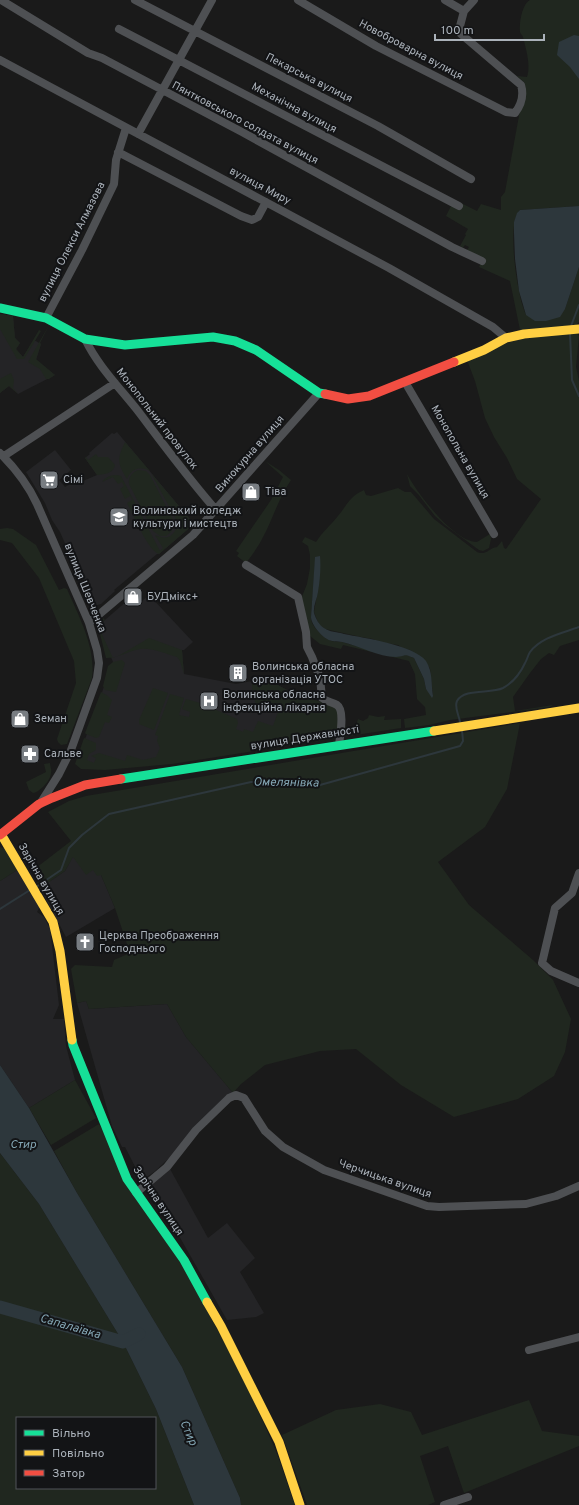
<svg xmlns="http://www.w3.org/2000/svg" width="579" height="1505" font-family="Overpass,sans-serif">
	<style>
		.built { fill: #242426 }
		.green { fill: #20271f; fill-rule: evenodd }
		.water { fill: #2d373c }
		.lines { fill: none; stroke-linecap: round; stroke-linejoin: round }
		.stream { stroke: #2d373c; stroke-width: 2 }
		.river { stroke: #2d373c; stroke-width: 13 }
		.street { stroke: #4e5053; stroke-width: 8 }
		.fast { stroke: #16e098; stroke-width: 9 }
		.slow { stroke: #ffcf43; stroke-width: 9 }
		.jam { stroke: #f24e42; stroke-width: 9 }
		.labels { text-anchor: middle; dominant-baseline: central; stroke-width: 4; stroke-linejoin: round; paint-order: stroke }
		.street-label { font-size: 11px; fill: #abb2ba; stroke: #131416 }
		.poi-label { font-size: 11px; fill: #abb2ba; stroke: #131416; text-anchor: start }
		.water-label { font-size: 12px; font-style: italic; fill: #84a6b4; stroke: #131416 }
	</style>
	<rect width="100%" height="100%" fill="#1a1a1a"/>
	<path class="built" d="M0,314L13,316L15,338L20,343L16,349L23,357L34,340L41,344L36,360L55,375L18,394L9,386L0,393Z
		M117,432L194,524L159,554H157L114,590L115,591L101,604L97,605L94,604L91,598L69,550H68L60,532L52,520L45,503L26,472L55,450L71,470L59,480L65,487L74,482L76,484L97,475L85,458L90,454L89,453L112,433L114,434Z
		M135,594L142,601L149,595L193,642L184,650H182L184,674L236,684L257,680L274,683L287,690L336,709L156,763L76,764L113,662L98,626Z
		M73,856L101,875L115,908L66,937L40,888L65,871Z
		M17,870L40,906L37,912L44,917L50,929L59,1005L53,1019H64L66,1046L75,1080L29,1108L0,1065V881Z
		M86,1001L89,1009L167,1004L186,1037L233,1093L180,1148L154,1172L142,1180L125,1147H122L112,1126L77,1003Z
		M170,1169L208,1238L227,1223L255,1258L240,1272L264,1313L256,1317L227,1320L170,1220L149,1191V1186Z"/>
	<path class="green" d="M530,0H579V206L520,210C508,221 515,274 519,290C520,299 523,307 526,315L565,309L579,267V322L576,325L520,330L510,281L479,267L483,259L467,250L469,247L465,245L463,248L460,246L466,235L465,234L468,229L446,216L451,206L461,203L477,211L481,204L501,210V197L505,192L525,83L517,76L527,77C531,65 526,49 523,37C522,34 521,35 520,32C519,23 522,4 530,0Z
		M0,314L13,316L15,338L20,343L16,349L23,357L39,330L41,331L24,359H17L0,329Z
		M49,325L40,343L41,344L36,359L55,375L49,379H46L40,369L28,362Z
		M575,332L579,336L576,367L579,381V640L560,646L554,655L549,653L541,659L530,673L513,697L515,711L553,705L550,707L450,720L429,725L405,728L404,719L426,715L425,707L417,699L415,674L409,661L343,645L341,649L320,644L310,636L301,599L307,584L310,568V555L308,546L302,542L305,537L316,542C323,531 330,526 338,516C347,505 350,496 364,490L366,495L371,496L398,488L405,492H411L434,519L477,552C486,556 489,548 497,547L502,541L504,548L506,549L541,499L517,479L507,458L494,437L485,418L475,381L467,360L507,343L526,338ZM320,558L319,583L314,612L319,625L325,629L361,637L373,639L379,642L398,645L404,649L410,650L425,661L430,669L433,696L426,689L424,679L414,658L405,654L397,657L342,642L331,641L324,637L316,629L312,623L311,617L315,563Z
		M11,373L14,380L13,388L18,394L9,386L0,393V379Z
		M125,442L150,471C140,465 131,469 127,479C117,463 117,459 125,442Z
		M96,454L98,457H108L115,465C113,474 105,474 97,475L85,458L86,457L88,460Z
		M265,461L279,470L291,480C278,499 273,519 262,539C258,547 252,555 246,563L237,556L239,553L236,551L271,500L283,477Z
		M138,470L146,471L150,475L174,522V526L171,532L166,536H160L153,531L129,484C128,478 132,472 138,470Z
		M151,473L194,524L159,554C148,551 133,514 127,503L132,500L130,496L125,499L120,489L124,486L122,482L118,484L113,477L102,482C105,477 114,473 121,476L160,551L163,548L155,535C167,541 177,536 177,521Z
		M407,474C417,493 454,542 477,542L490,534L491,539L489,548L483,551L479,550L445,525L435,516L418,494L410,486Z
		M7,528L13,529L36,545L59,590L64,588L67,589C79,617 96,647 92,678L67,744L61,745L58,742L57,739L76,683L74,661L39,578L12,543L0,540V529Z
		M103,618L105,620L98,626L113,658L120,655L149,638L182,650L184,674L180,661L177,657C167,654 151,647 140,649C128,651 119,658 106,658L98,626Z
		M122,660L125,663L116,692L105,690L103,686L108,666L113,662Z
		M257,680L274,683L287,690L338,708V738L172,764L105,770L81,769L75,764L84,738L96,743V750L89,754L87,760L94,763L96,758L91,756L99,753L125,761L127,755L143,760L156,757L160,748L157,741L158,736L155,735L170,694L184,698L179,715L189,717L190,712L182,709L186,699L200,703L237,719L238,723L236,729L243,732L244,729L253,732L258,721L273,726L278,712L273,710L274,706L265,702L263,706L256,705C253,693 252,693 252,681Z
		M153,688L168,693L154,730L139,724V720Z
		M101,692L108,696L112,700L107,715L112,717L109,723L105,722L99,737L96,738L86,734L85,733Z
		M369,715L378,717L385,716L384,720L401,719V728L343,737L344,726L355,729L358,719L363,721L368,718Z
		M520,723L507,789L485,827L438,862L469,905L533,960L553,980L571,1019L565,1052L554,1076L518,1099L454,1117L401,1085L356,1049L320,1051L265,1065L241,1084L233,1093L186,1037L167,1004L89,1009L86,1001L77,1003L71,969L75,965L112,967L114,960L130,953L115,908L101,875L97,876L93,870L86,875L73,857L65,871L40,888L32,871L71,841L48,812L69,801L86,796Z
		M50,763C50,766 52,770 51,773C51,780 40,792 33,793L29,790L26,782L46,772L44,764Z
		M0,847L6,849L17,870L0,881Z
		M75,1080L96,1118L51,1145L29,1108Z
		M99,1124C160,1228 224,1331 272,1442C281,1462 287,1484 295,1505H241L240,1498L182,1367L77,1193L54,1151Z
		M0,1153L39,1204L123,1342L156,1409L194,1505H0ZM17,1418H155V1488H17Z
		M529,1400L542,1431L579,1436V1446L464,1493L448,1446L420,1456L435,1502L428,1505H307L282,1435L336,1410L380,1404L411,1412L422,1435Z"/>
	<path class="water" d="M574,35L579,36V94V79L570,67L557,55L559,42Z
		M579,206V267L565,309L560,317L546,321H535L526,315L519,291L515,259L514,233V222L517,213L520,210Z
		M320,556C321,567 320,581 318,592C317,599 313,606 314,613C316,619 319,625 324,628C329,632 338,632 344,634C364,638 414,645 426,661C433,672 431,684 433,696L432,698L426,689L424,679L414,658C402,653 407,656 396,657C378,657 360,646 342,642C337,641 331,642 327,639C321,636 311,624 311,617L315,557Z
		M0,1065L29,1108L77,1193L182,1367L240,1498L241,1505H194L156,1409L123,1342L39,1204L0,1153Z"/>
	<g class="lines">
		<path class="stream" d="M571,326L579,305
			M570,333L572,380L579,396
			M460,722C459,715 454,708 457,701C464,688 491,694 503,688C514,682 520,674 525,663C527,660 528,655 530,652C541,637 563,633 579,627
			M36,887L61,870L69,848L82,835L109,814L251,782L284,781L320,785L460,746L463,741L462,730
			M0,909L30,890"/>
		<path class="river" d="M0,1307L123,1342L139,1334"/>
		<path class="street" d="M1,0L88,53L102,58L242,132L452,247L482,261
			M135,0L378,126L471,179
			M298,0L376,46L506,112L515,113C521,105 524,95 521,85L461,34L460,26L464,11L445,0
			M464,11L474,0
			M119,29L459,206
			M0,60L389,268L493,327L506,338
			M138,134L212,0
			M118,152L241,216L252,220L258,217L266,202
			M46,318L82,250L114,184L116,160L126,128
			M85,339C98,366 119,387 138,411C163,444 188,478 216,510
			M405,382L494,534
			M0,453C15,468 28,484 37,504L89,623L97,650L99,663L97,678L71,750L59,774L40,804
			M4,456L115,383
			M246,565L298,597L306,632L307,647L312,657L320,678L322,698C327,702 332,702 337,705C345,710 340,736 339,745
			M89,623L193,535L319,393
			M579,873L572,893L555,908L542,963L551,971L579,983
			M136,1193L167,1167L196,1130L229,1098L236,1095L244,1098L265,1131L283,1147L324,1170L427,1206L439,1207L526,1204L556,1196L579,1186
			M529,1350L579,1337
			M444,1505L468,1497"/>
		<path class="fast" d="M0,308L46,318L85,339L125,345L213,337L235,341L256,350L319,393L325,394
			M121,779L434,731
			M72,1040L73,1045L127,1179L184,1260L207,1302"/>
		<path class="slow" d="M454,362L484,350L506,338L524,334L579,329
			M434,731L579,708
			M1,834L53,922L60,951L72,1040
			M207,1302L221,1326L279,1442L300,1505"/>
		<path class="jam" d="M325,394L348,399L369,396L454,362
			M0,835L39,804L52,798L85,785L121,779"/>
	</g>
	<defs>
		<g id="supermarket-square" transform="scale(1)"><rect x="-9" y="-9" width="18" height="18" rx="4" fill="#787d82" stroke="#131416"/><path d="M-6-5.5h2.5l.6 2H6L4.5 2H-2.5L-4.4-4H-6ZM-1.5 3.2a1.3 1.3 0 1 0 .1 0ZM3 3.2a1.3 1.3 0 1 0 .1 0Z" fill="#fff"/></g>
		<g id="shop-square" transform="scale(1)"><rect x="-9" y="-9" width="18" height="18" rx="4" fill="#787d82" stroke="#131416"/><path d="M-5-2.5h2.3a2.7 3.5 0 0 1 5.4 0H5L5.5 6h-11ZM-1.5-2.5h3a1.5 2.3 0 0 0-3 0Z" fill="#fff"/></g>
		<g id="university-square" transform="scale(1)"><rect x="-9" y="-9" width="18" height="18" rx="4" fill="#787d82" stroke="#131416"/><path d="M0-5L7-2L0 1L-7-2ZM-4 1L0 2.5L4 1V4Q0 6-4 4Z" fill="#fff"/></g>
		<g id="building-square" transform="scale(1)"><rect x="-9" y="-9" width="18" height="18" rx="4" fill="#787d82" stroke="#131416"/><path d="M-4-6H4V6H1V3H-1V6H-4ZM-2.5-4.3h1.7v1.8h-1.7ZM.8-4.3h1.7v1.8H.8ZM-2.5-1h1.7V.8h-1.7ZM.8-1h1.7V.8H.8Z" fill="#fff"/></g>
		<g id="hospital-square" transform="scale(1)"><rect x="-9" y="-9" width="18" height="18" rx="4" fill="#787d82" stroke="#131416"/><path d="M-5-5h3v3.5h4V-5h3V5h-3V1.5h-4V5h-3Z" fill="#fff"/></g>
		<g id="pharmacy-square" transform="scale(1)"><rect x="-9" y="-9" width="18" height="18" rx="4" fill="#787d82" stroke="#131416"/><path d="M-2-6h4v4h4v4h-4v4h-4v-4h-4v-4h4Z" fill="#fff"/></g>
		<g id="church-square" transform="scale(1)"><rect x="-9" y="-9" width="18" height="18" rx="4" fill="#787d82" stroke="#131416"/><path d="M-1.2-6h2.4v3.5h3.3v2.4h-3.3V6h-2.4V-.1h-3.3v-2.4h3.3Z" fill="#fff"/></g>
	</defs>
	<g fill-rule="evenodd">
		<use href="#supermarket-square" x="49" y="480"/>
		<use href="#shop-square" x="251" y="492"/>
		<use href="#university-square" x="119" y="517"/>
		<use href="#shop-square" x="133" y="597"/>
		<use href="#building-square" x="238" y="673"/>
		<use href="#hospital-square" x="209" y="701"/>
		<use href="#shop-square" x="20" y="719"/>
		<use href="#pharmacy-square" x="30" y="754"/>
		<use href="#church-square" x="85" y="942"/>
	</g>
	<g class="labels">
		<g class="street-label">
			<text transform="translate(411 50) rotate(28)">Новоброварна вулиця</text>
			<text transform="translate(309 78) rotate(27)">Пекарська вулиця</text>
			<text transform="translate(294 108) rotate(28)">Механічна вулиця</text>
			<text transform="translate(245 123) rotate(28)">Пянтковського солдата вулиця</text>
			<text transform="translate(260 186) rotate(28)">вулиця Миру</text>
			<text transform="translate(72 242) rotate(-63)">вулиця Олекси Алмазова</text>
			<text transform="translate(157 419) rotate(52)">Монопольний провулок</text>
			<text transform="translate(460 452) rotate(60)">Монопольна вулиця</text>
			<text transform="translate(250 454) rotate(-49)">Винокурна вулиця</text>
			<text transform="translate(85 588) rotate(68)">вулиця Шевченка</text>
			<text transform="translate(305 738) rotate(-9)">вулиця Державності</text>
			<text transform="translate(41 879) rotate(60)">Зарічна вулиця</text>
			<text transform="translate(385 1179) rotate(19)">Черчицька вулиця</text>
			<text transform="translate(158 1201) rotate(56)">Зарічна вулиця</text>
		</g>
		<g class="poi-label">
			<text x="63" y="480">Сімі</text>
			<text x="265" y="492">Тіва</text>
			<text x="133" y="511">Волинський коледж<tspan x="133" dy="13">культури і мистецтв</tspan></text>
			<text x="147" y="597">БУДмікс+</text>
			<text x="252" y="667">Волинська обласна<tspan x="252" dy="13">організація УТОС</tspan></text>
			<text x="223" y="695">Волинська обласна<tspan x="223" dy="13">інфекційна лікарня</tspan></text>
			<text x="34" y="719">Земан</text>
			<text x="44" y="754">Сальве</text>
			<text x="99" y="936">Церква Преображення<tspan x="99" dy="13">Господнього</tspan></text>
		</g>
		<g class="water-label">
			<text transform="translate(286 783) rotate(1)">Омелянівка</text>
			<text x="23" y="1145">Стир</text>
			<text transform="translate(70 1327) rotate(16)">Сапалаївка</text>
			<text transform="translate(188 1433) rotate(66)">Стир</text>
		</g>
	</g>
	<rect x="16" y="1417" width="140" height="72" fill="#131416" stroke="#505358"/>
	<rect x="24" y="1430" width="20" height="6" fill="#16e098" stroke="#505358"/>
	<text x="52" y="1437" font-size="12" fill="#abb2ba">Вільно</text>
	<rect x="24" y="1450" width="20" height="6" fill="#ffcf43" stroke="#505358"/>
	<text x="52" y="1457" font-size="12" fill="#abb2ba">Повільно</text>
	<rect x="24" y="1470" width="20" height="6" fill="#f24e42" stroke="#505358"/>
	<text x="52" y="1477" font-size="12" fill="#abb2ba">Затор</text>
	<path d="M435 34v6h109v-6" fill="none" stroke="#abb2ba" stroke-width="2"/>
	<text x="441" y="34" font-size="12" fill="#abb2ba" stroke="#131416" stroke-width="3" paint-order="stroke">100 m</text>
</svg>
